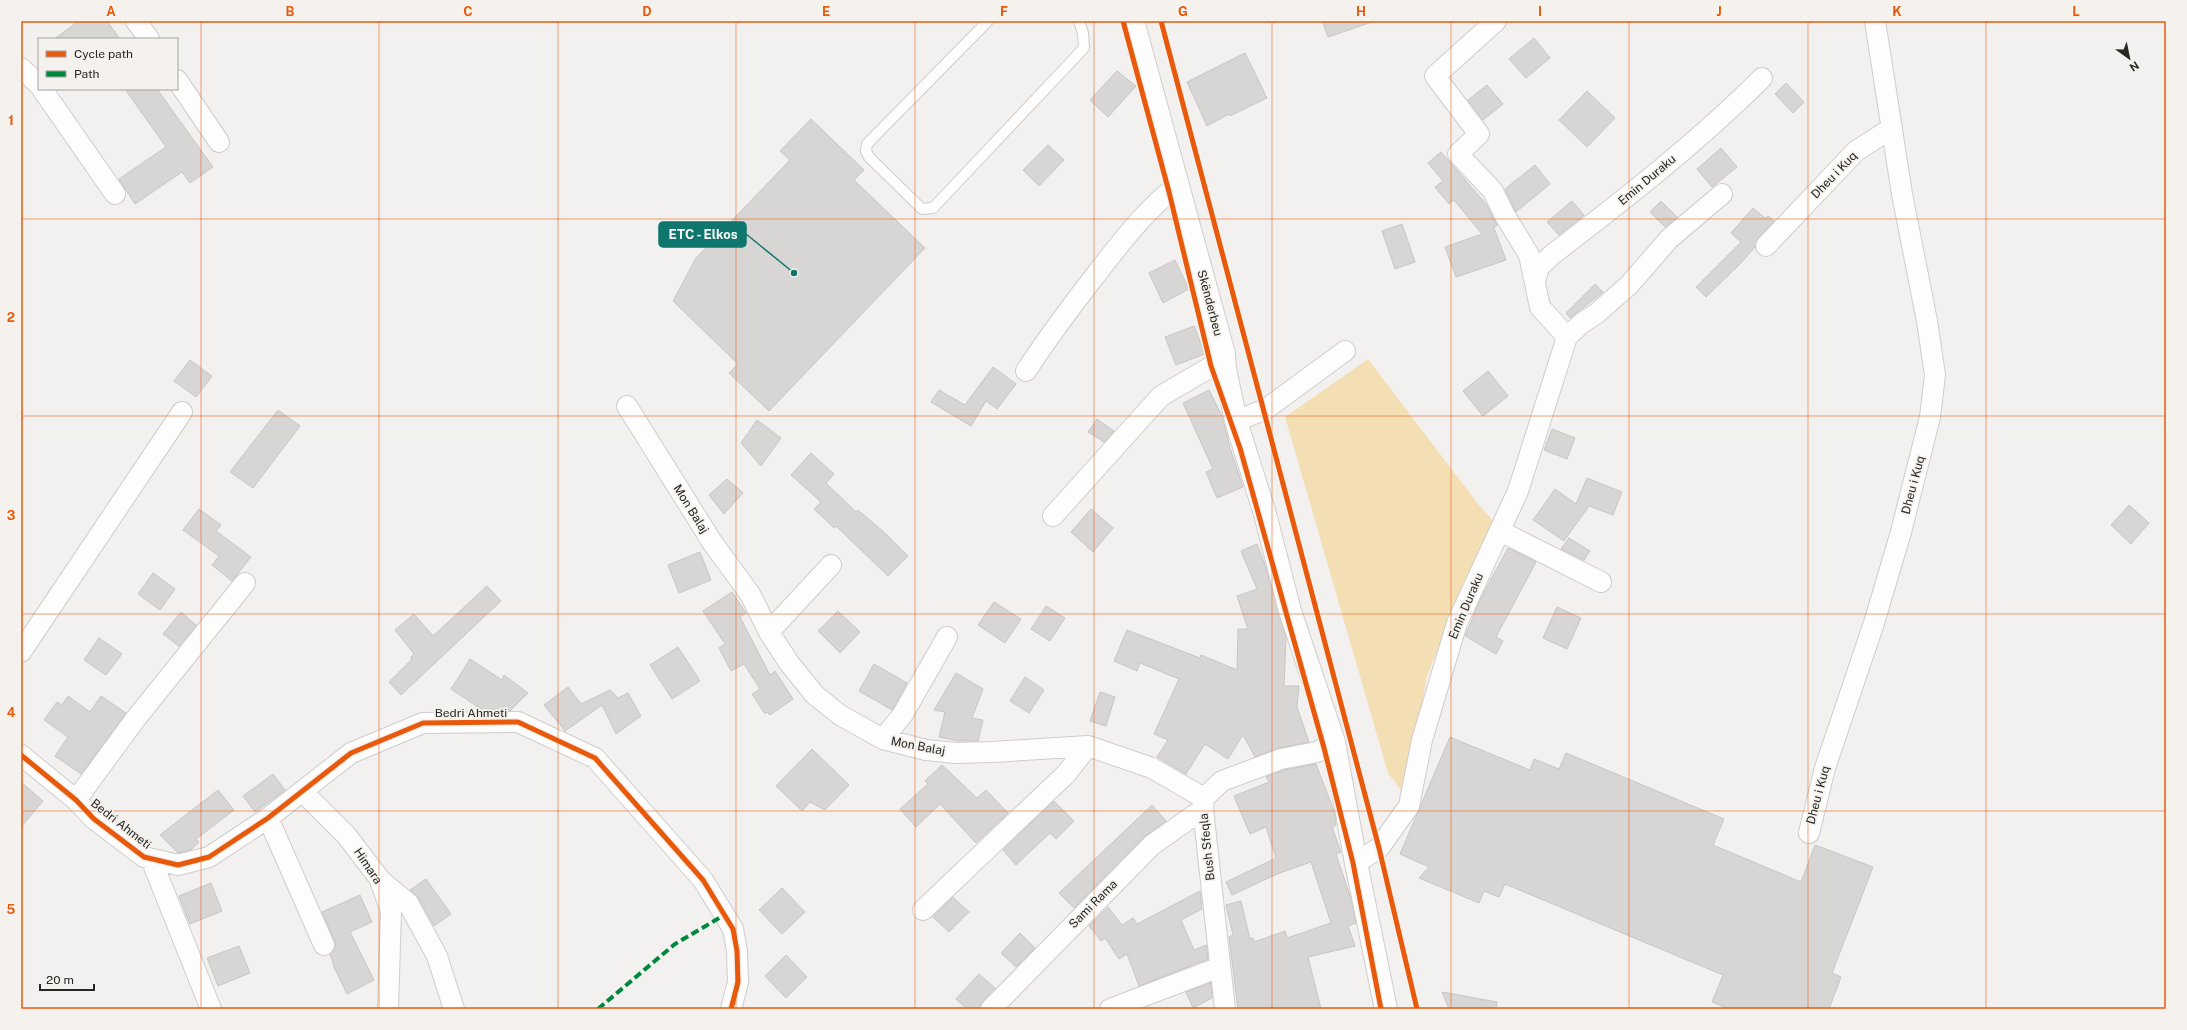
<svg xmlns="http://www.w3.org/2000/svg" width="2187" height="1030" font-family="'Public Sans',sans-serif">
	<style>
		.green { fill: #f4dfb5 }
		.building { fill: #d7d6d4; stroke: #c7c6c4 }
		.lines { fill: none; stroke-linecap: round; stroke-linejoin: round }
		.lane-casing { stroke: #cfcdcb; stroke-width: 12 }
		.street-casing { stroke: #cfcdcb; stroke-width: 22 }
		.secondary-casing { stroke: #cfcdcb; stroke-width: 24 }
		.lane { stroke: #fdfdfd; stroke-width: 10 }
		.street { stroke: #fdfdfd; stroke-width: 20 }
		.secondary { stroke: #fdfdfd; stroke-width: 22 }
		.quiet { stroke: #00873e; stroke-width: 4; stroke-dasharray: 8 4; stroke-linecap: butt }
		.cycleway-casing { stroke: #f5f2ed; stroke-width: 8 }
		.cycleway { stroke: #e8590c; stroke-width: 5 }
		.grid { fill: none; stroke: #e8590c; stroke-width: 1; stroke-opacity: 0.55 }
		.labels { text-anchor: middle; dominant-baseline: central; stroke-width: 3.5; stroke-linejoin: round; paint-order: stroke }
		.street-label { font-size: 12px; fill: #282725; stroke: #f5f2ed }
		.leader { fill: none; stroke: #0f766e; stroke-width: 1.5 }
		.callout-dot { fill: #0f766e; stroke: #f5f2ed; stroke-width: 1.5 }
		.callout { fill: #0f766e; stroke: #0f766e; stroke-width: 1.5 }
		.callout-label { font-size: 13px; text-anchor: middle; font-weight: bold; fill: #fff }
		.neatline { fill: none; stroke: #e8590c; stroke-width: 1.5 }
		.grid-label { font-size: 13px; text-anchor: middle; font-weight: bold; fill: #e8590c }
	</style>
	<rect width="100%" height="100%" fill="#f3f1ef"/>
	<path class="green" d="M1368,359L1478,504L1495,523L1467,576L1427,676L1415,739L1401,790L1388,773L1285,417Z"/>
	<path class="building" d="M79,21H107L120,39H54Z
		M1322,21H1368L1369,23L1328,37Z
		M1534,38L1550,58L1526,78L1509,59Z
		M1245,53L1267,98L1230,116L1229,114L1207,126L1187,82Z
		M1117,71L1136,86L1108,117L1090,100Z
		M1786,83L1804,102L1793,113L1775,94Z
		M1487,85L1503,104L1483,120L1468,100Z
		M125,89H157L213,167L190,183L182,172L135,204L119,179L166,147Z
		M1587,91L1615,118L1587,147L1559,120Z
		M811,119L864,170L854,180L925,248L769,411L729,373L738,364L673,301L696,258L790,160L780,151Z
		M1048,145L1064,160L1039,186L1023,170Z
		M1721,148L1737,167L1712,187L1697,169Z
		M1441,152L1486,204L1497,225L1494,228L1506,260L1456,277L1445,247L1482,234L1454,200L1449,204L1435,187L1443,181L1428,163Z
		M1535,165L1550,184L1516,212L1505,189Z
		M1572,201L1584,215L1559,235L1547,222Z
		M1661,201L1677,217L1665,227L1650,212Z
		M1753,208L1765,218L1768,216L1774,221L1758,238L1755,247L1741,263L1706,297L1696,287L1741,242L1731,233Z
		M1402,224L1415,262L1395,269L1382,231Z
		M1175,260L1189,289L1163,303L1149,273Z
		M1595,284L1603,292L1570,318L1566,313Z
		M1194,326L1205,354L1176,365L1165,337Z
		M190,360L212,376L196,397L174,381Z
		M993,367L1016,384L997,409L986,401L971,426L931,402L939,390L965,405Z
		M1488,371L1508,396L1483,416L1463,391Z
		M1209,390L1222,416L1230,448L1243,487L1217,498L1206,472L1213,469L1183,403Z
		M278,410L300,426L253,488L230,472Z
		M1097,419L1114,431L1104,442L1088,432Z
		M757,420L781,438L761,466L741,443Z
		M1552,429L1575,438L1567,459L1544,450Z
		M811,453L834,474L826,483L856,512L858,510L886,534L908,556L888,576L836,526L834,528L814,509L821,502L791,475Z
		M1587,478L1622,492L1613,515L1589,506L1564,541L1533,520L1555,489L1576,504Z
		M727,479L743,493L724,514L709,495Z
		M2129,505L2149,523L2131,544L2111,525Z
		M199,509L221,525L216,531L251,557L232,581L212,565L219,556L183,530Z
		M1091,509L1113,528L1093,552L1071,532Z
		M1569,538L1590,551L1584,560L1561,549Z
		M1257,544L1264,562L1286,637L1284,686H1299L1297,707L1309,742L1279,748L1255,757L1243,735L1228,759L1205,744L1186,774L1157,757L1168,740L1154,734L1179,679L1140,663L1137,671L1114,661L1127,630L1200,658L1201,655L1237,670L1238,629H1248L1237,596L1257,589L1241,551Z
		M1508,548L1536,562L1496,637L1503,641L1496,654L1465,636L1481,598Z
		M700,552L711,580L679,593L668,565Z
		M153,573L175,589L160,610L138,594Z
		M487,586L501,601L401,695L389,682L412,659L411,657L414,654L395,630L414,614L433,636Z
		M732,592L746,613L740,617L770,675L775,671L793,699L770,715L767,712L765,714L752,694L760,689L744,664L731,671L719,648L725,644L703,611Z
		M994,602L1021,619L1005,643L978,625Z
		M1046,606L1065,618L1050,641L1031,629Z
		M1557,607L1581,618L1567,649L1543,638Z
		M838,611L860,632L840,653L818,631Z
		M181,612L196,625L179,646L163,634Z
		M99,638L122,654L106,675L84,660Z
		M678,647L700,681L672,699L650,665Z
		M470,659L502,680L504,675L528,693L510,711L481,709L451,689Z
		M874,664L907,683L892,710L859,691Z
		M956,673L983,689L972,718L983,720L978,741H959L939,737L945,712L934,710Z
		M1025,677L1044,690L1029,713L1010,701Z
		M568,687L581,704L610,690L618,698L628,693L641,716L616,734L602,705L565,731L544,705Z
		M1100,692L1115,697L1106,726L1090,721Z
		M68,696L90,712L101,696L126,713L81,774L55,756L68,737L44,720L57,702L62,705Z
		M1450,737L1530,770L1534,759L1559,769L1566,753L1724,819L1713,845L1801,882L1815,845L1873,867L1832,973L1841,977L1829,1009H1729L1712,1002L1723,975L1505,884L1499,897L1484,891L1479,903L1419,878L1429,867L1400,854Z
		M812,749L849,785L825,810L810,802L802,811L776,786Z
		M1316,764L1334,811L1336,825L1332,827L1341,852L1336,854L1351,899L1356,923L1348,926L1355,946L1308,957L1321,1009H1238L1229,937L1233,935L1226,905L1241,901L1250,939L1253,938L1254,942L1285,931L1287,938L1331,923L1311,862L1277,874L1232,895L1226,882L1276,858L1266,827L1250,834L1234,796L1269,782L1266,777L1284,770Z
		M942,765L977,798L986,790L1008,813L976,843L940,804L916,827L900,809L928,784L925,781Z
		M273,774L285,790L255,812L243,796Z
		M21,782L43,801L21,827Z
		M218,790L234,810L196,839L199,842L191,850L178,853L160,835Z
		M1054,801L1074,821L1056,839L1050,833L1016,865L1003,850Z
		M1152,805L1166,821L1144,837L1074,908L1059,893Z
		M426,879L451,914L434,926L418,897L410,890Z
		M211,883L222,911L190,924L179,896Z
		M782,888L805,912L782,934L759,910Z
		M1200,891L1202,909L1181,920L1194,950L1206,945L1208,959L1139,986L1127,954L1119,959L1105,938L1101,941L1089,926L1108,907L1122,925L1133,918L1137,924Z
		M360,895L372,922L350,932L374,980L347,994L333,965H334L330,955L335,947V941L322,912Z
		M953,897L969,912L949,932L933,917Z
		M1020,933L1035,948L1016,967L1001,953Z
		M239,946L250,973L218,986L207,958Z
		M786,955L807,977L786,998L765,976Z
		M979,974L995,988L983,1001L980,1009H967L956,999Z
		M1211,983L1212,998L1193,1008L1186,992Z
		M1442,992L1497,1002L1496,1009H1449Z"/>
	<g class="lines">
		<g class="lane-casing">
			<path id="lane" d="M988,21L867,144L866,151L869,157L922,209L933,208L1084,48L1083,33L1079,21"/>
		</g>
		<g class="street-casing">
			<path id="street" d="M136,21L149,39
				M1496,21L1435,76L1479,134L1458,154L1493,191L1504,214L1529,255L1540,307L1567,337
				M21,68L39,85
				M177,80L219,142
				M42,89L115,194
				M1766,246L1856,151L1892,128
				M1535,281L1539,267L1553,254C1625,199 1698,142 1762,78
				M1026,371C1047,339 1070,308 1094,277C1119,245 1145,210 1178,185
				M627,406L712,542L750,594L769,632L789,663L815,695L840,715L883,739L926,750L955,753L992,752L1088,746L1152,768L1204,798
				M1236,421L1266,409L1345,351
				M1053,516L1161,396L1209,368L1224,354
				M1500,531L1601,582
				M769,632L831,565
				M21,652L182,412
				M883,739L903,714L947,637
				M21,755L76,800L94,819L144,857L178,865L209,857L268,818L351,753L423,723L518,722L595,758L703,880L733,929L737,951L738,982L731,1009
				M302,791L346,835L379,878L391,911L388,1009
				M76,800L137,717L245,583
				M268,818L324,945
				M1809,833L1825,768L1874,623L1901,532L1930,417L1935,375L1927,321L1902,194L1875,21
				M151,859L211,1009
				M1356,863L1379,848L1409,806L1422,740L1457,623L1518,491L1567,337L1582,323L1596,314L1629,285L1669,239L1722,194
				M380,880L408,903L437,956L454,1009
				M923,910L1066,774L1088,746
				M991,1009L1152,845L1203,809
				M1110,1009L1220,967
				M1225,1009L1203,809L1204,798L1222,781L1281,759L1317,752L1334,742"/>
		</g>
		<g class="secondary-casing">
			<path id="secondary" d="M1133,21L1224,354L1225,369L1236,421L1265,514L1290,611L1334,742L1356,863L1386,1009"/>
		</g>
		<use href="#lane" class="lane"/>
		<use href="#street" class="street"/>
		<use href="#secondary" class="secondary"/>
		<path class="quiet" d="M598,1009L675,944L726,914"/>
		<g class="cycleway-casing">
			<path id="cycleway" d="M1123,21L1169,192L1211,366L1240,448L1324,748L1353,863L1381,1009
				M1161,21L1379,848L1417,1009
				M21,755L76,800L94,819L144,857L178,865L209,857L268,818L351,753L423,723L518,722L595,758L703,880L733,929L737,951L738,982L731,1009"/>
		</g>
		<use href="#cycleway" class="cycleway"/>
	</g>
	<path class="grid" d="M201,21V1009M379,21V1009M558,21V1009M736,21V1009M915,21V1009M1094,21V1009M1272,21V1009M1451,21V1009M1629,21V1009M1808,21V1009M1986,21V1009M21,219H2166M21,416H2166M21,614H2166M21,811H2166"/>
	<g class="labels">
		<g class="street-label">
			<text transform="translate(1834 175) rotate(-46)">Dheu i Kuq</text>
			<text transform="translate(1647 180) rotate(-40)">Emin Duraku</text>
			<text transform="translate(1210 303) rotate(75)">Skënderbeu</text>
			<text transform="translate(1913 485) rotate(-75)">Dheu i Kuq</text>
			<text transform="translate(691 509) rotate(58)">Mon Balaj</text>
			<text transform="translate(1466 606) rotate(-67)">Emin Duraku</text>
			<text x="471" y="713">Bedri Ahmeti</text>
			<text transform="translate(918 746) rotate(11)">Mon Balaj</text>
			<text transform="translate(1818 795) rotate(-75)">Dheu i Kuq</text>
			<text transform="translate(121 824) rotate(38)">Bedri Ahmeti</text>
			<text transform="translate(1207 847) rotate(-96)">Bush Sfeqla</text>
			<text transform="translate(368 866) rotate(56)">Himara</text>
			<text transform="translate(1093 904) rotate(-45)">Sami Rama</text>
		</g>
	</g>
	<path class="leader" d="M794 273L746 234"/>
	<circle class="callout-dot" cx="794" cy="273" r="4"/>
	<rect class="callout" x="659" y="222" width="87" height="25" rx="4"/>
	<g class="callout-label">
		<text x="703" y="239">ETC - Elkos</text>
	</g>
	<rect width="2187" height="1030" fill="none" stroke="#f5f2ed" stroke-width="44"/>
	<rect x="38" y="38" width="140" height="52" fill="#f5f2ed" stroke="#a3a19d"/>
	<rect x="46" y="51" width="20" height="6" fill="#e8590c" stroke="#a3a19d"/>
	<text x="74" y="58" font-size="12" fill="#282725">Cycle path</text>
	<rect x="46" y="71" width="20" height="6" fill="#00873e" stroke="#a3a19d"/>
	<text x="74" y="78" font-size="12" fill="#282725">Path</text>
	<g transform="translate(2129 58) rotate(147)" stroke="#f5f2ed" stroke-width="3" paint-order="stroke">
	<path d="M0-3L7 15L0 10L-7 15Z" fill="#282725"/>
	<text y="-6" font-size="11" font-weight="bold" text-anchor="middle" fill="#282725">N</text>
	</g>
	<path d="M40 984v6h54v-6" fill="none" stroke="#282725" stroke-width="2"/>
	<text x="46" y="984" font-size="12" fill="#282725" stroke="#f5f2ed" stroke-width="3" paint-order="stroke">20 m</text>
	<rect x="22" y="22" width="2143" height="986" class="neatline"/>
	<g class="grid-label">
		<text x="111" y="16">A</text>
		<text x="290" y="16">B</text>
		<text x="468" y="16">C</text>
		<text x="647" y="16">D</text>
		<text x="826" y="16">E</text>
		<text x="1004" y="16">F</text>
		<text x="1183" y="16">G</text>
		<text x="1361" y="16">H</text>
		<text x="1540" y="16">I</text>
		<text x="1719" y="16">J</text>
		<text x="1897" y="16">K</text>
		<text x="2076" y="16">L</text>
		<text x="11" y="125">1</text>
		<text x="11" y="322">2</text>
		<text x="11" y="520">3</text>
		<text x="11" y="717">4</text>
		<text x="11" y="914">5</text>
	</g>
</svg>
